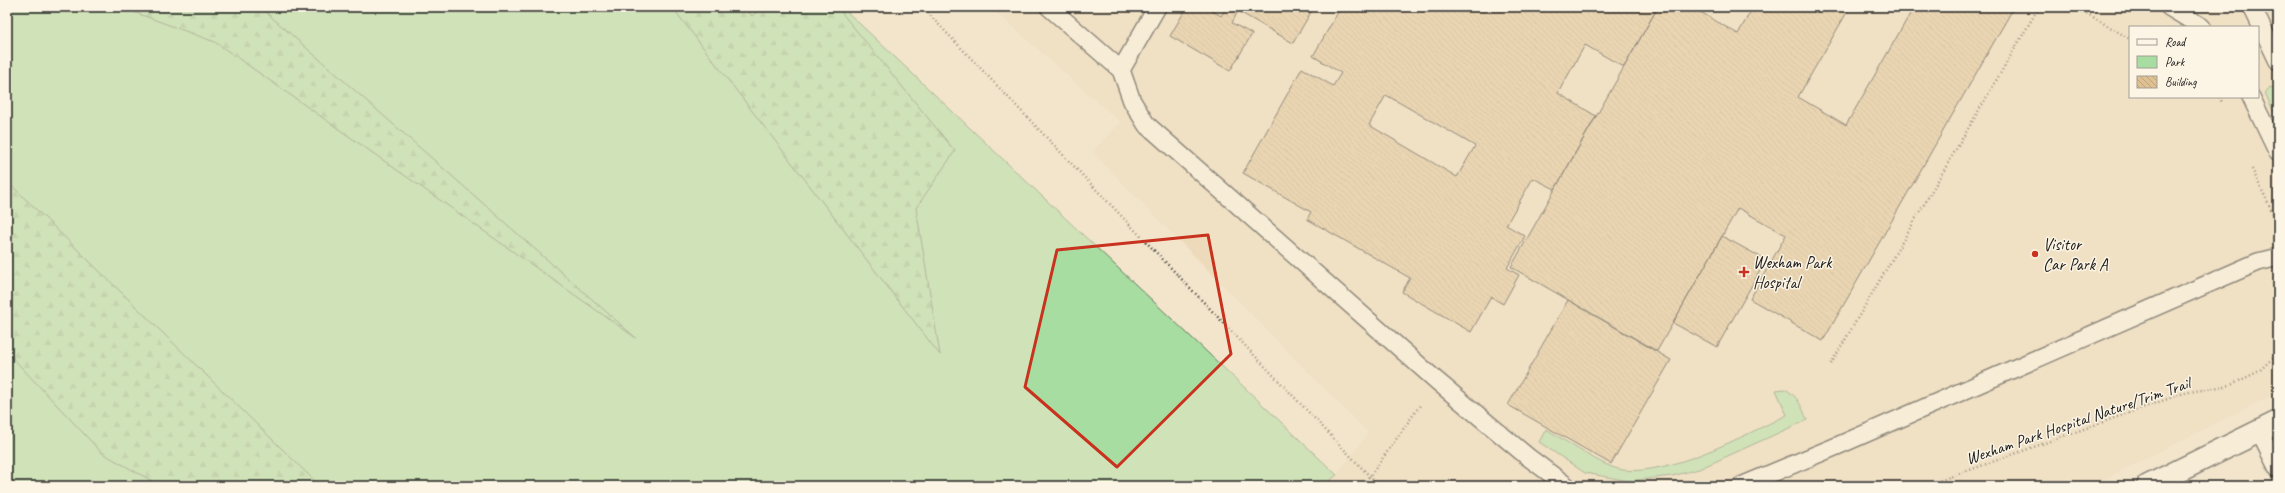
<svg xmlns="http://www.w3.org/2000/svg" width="2285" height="493" font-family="Caveat,sans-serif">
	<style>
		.built { fill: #eddabb; fill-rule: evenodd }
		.green { fill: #a7dda1; stroke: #627c5e }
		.forest { fill: url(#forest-firs); stroke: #627c5e }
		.building { fill: url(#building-back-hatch); stroke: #1c1c1c; fill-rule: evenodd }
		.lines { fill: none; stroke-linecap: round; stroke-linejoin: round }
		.lane-casing { stroke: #1c1c1c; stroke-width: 20 }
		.secondary-casing { stroke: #1c1c1c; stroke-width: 25 }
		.path { stroke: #1c1c1c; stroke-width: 2.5; stroke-dasharray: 1 3; stroke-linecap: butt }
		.lane { stroke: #fcf5e5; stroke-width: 17 }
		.secondary { stroke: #fcf5e5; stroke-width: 22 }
		.marked { fill: none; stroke: #c8321e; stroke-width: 3; stroke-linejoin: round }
		.poi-dot { fill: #c8321e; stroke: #fcf5e5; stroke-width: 1.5 }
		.labels { text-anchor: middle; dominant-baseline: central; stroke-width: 3; stroke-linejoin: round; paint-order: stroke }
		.poi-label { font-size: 17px; fill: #1c1c1c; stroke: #fcf5e5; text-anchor: start }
		.street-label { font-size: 17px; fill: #1c1c1c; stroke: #fcf5e5 }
	</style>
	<defs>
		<pattern id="forest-firs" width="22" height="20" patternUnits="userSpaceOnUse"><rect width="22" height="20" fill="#a7dda1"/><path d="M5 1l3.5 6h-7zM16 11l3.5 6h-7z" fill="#8fbd8a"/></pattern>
		<pattern id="building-back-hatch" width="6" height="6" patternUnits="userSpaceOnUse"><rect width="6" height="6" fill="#dfc092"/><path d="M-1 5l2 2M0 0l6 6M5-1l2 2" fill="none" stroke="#bfa47d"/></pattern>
	</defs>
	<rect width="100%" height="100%" fill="#f3e5cc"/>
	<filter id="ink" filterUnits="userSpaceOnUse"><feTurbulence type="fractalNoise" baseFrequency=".025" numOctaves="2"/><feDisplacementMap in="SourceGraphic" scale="8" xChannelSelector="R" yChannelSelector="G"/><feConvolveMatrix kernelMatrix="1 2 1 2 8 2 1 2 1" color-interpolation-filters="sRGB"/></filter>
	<g filter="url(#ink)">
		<path class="built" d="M990,7H2278V392L2091,486H1323L1337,475L1368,433L1092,152L1120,122ZM2130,27H2258V97H2130Z"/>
		<path class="green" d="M7,7H842L1337,475L1323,486H7Z
			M2270,87L2278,90V121L2265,93Z
			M1785,389C1798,396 1802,407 1807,420L1699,469L1672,476L1629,481L1585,473L1539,442L1546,429C1565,440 1602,467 1623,470C1669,476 1745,435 1787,415L1776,390Z"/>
		<path class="forest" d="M120,7H260L636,338L215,42Z
			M672,7H745L752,16L763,7H837L955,151L916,208L940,355Z
			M7,181L320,486H161L102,453L7,352Z"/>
		<path class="building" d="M1187,7H1206L1221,16L1227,7H1314L1293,43L1238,11L1232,23L1252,34L1230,71L1170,36Z
			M1341,7H1658L1624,67L1585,45L1558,93L1596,116L1555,189L1533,178L1506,225L1525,236L1507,268L1519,275L1503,304L1491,297L1471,332L1402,292L1410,278L1307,219L1311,212L1243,173L1302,68L1333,86L1341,73L1313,56ZM1386,95L1475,146L1457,177L1369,125Z
			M1658,7H1692L1738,34L1753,7H1850L1798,97L1846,125L1914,7H2014L1823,341L1750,299L1786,235L1738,208L1657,351L1511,267Z
			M1722,236L1766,260L1717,347L1673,323Z
			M1568,300L1671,360L1611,464L1508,405Z"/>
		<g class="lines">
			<g class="lane-casing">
				<path id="lane" d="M1049,7L1121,70
					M1157,7L1121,70L1132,101L1146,124L1437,381L1528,457L1567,486
					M2169,7L2202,27
					M2252,7L2278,61
					M2251,97L2278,153
					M2259,431L2278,469
					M1741,486L1837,446L2258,262L2278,257"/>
			</g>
			<g class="secondary-casing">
				<path id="secondary" d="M2148,486L2278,422"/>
			</g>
			<path class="path" d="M922,7L1379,486
				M2076,7L2130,39
				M2219,97L2222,102
				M2252,169L2278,224
				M1831,364L2039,7
				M1359,486L1370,476L1421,404
				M1925,486L2184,393L2231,385L2259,371L2278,353"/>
			<use href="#lane" class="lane"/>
			<use href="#secondary" class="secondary"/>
		</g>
	</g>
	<path d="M0 0H2285V493H0ZM1208,235L1231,354L1117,467L1025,387L1057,250Z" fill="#f3e5cc" fill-opacity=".55" fill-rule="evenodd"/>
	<path class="marked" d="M1208,235L1231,354L1117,467L1025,387L1057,250Z"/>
	<g class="poi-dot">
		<circle cx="2035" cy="254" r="4"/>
		<path d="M1742 266h4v4h4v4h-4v4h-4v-4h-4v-4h4z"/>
	</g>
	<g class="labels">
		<g class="poi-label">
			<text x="2043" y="244">Visitor<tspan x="2043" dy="20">Car Park A</tspan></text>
			<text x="1753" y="262">Wexham Park<tspan x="1753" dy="20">Hospital</tspan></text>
		</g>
		<g class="street-label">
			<text transform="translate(2078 421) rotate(-19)">Wexham Park Hospital Nature/Trim Trail</text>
		</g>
	</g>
	<rect width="2285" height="493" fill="none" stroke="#fcf5e5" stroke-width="24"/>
	<rect x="12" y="12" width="2261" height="469" fill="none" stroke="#1c1c1c" stroke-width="1.5" filter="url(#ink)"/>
	<rect x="2129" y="26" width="130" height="72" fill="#fcf5e5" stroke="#a29e95"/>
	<rect x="2137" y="39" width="20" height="6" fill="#fcf5e5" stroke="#a29e95"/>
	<text x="2165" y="46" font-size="12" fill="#1c1c1c">Road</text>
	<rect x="2137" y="56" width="20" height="12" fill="#a7dda1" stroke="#a29e95"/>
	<text x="2165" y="66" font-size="12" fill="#1c1c1c">Park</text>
	<rect x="2137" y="76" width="20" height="12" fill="url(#building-back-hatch)" stroke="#a29e95"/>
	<text x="2165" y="86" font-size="12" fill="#1c1c1c">Building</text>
</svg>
